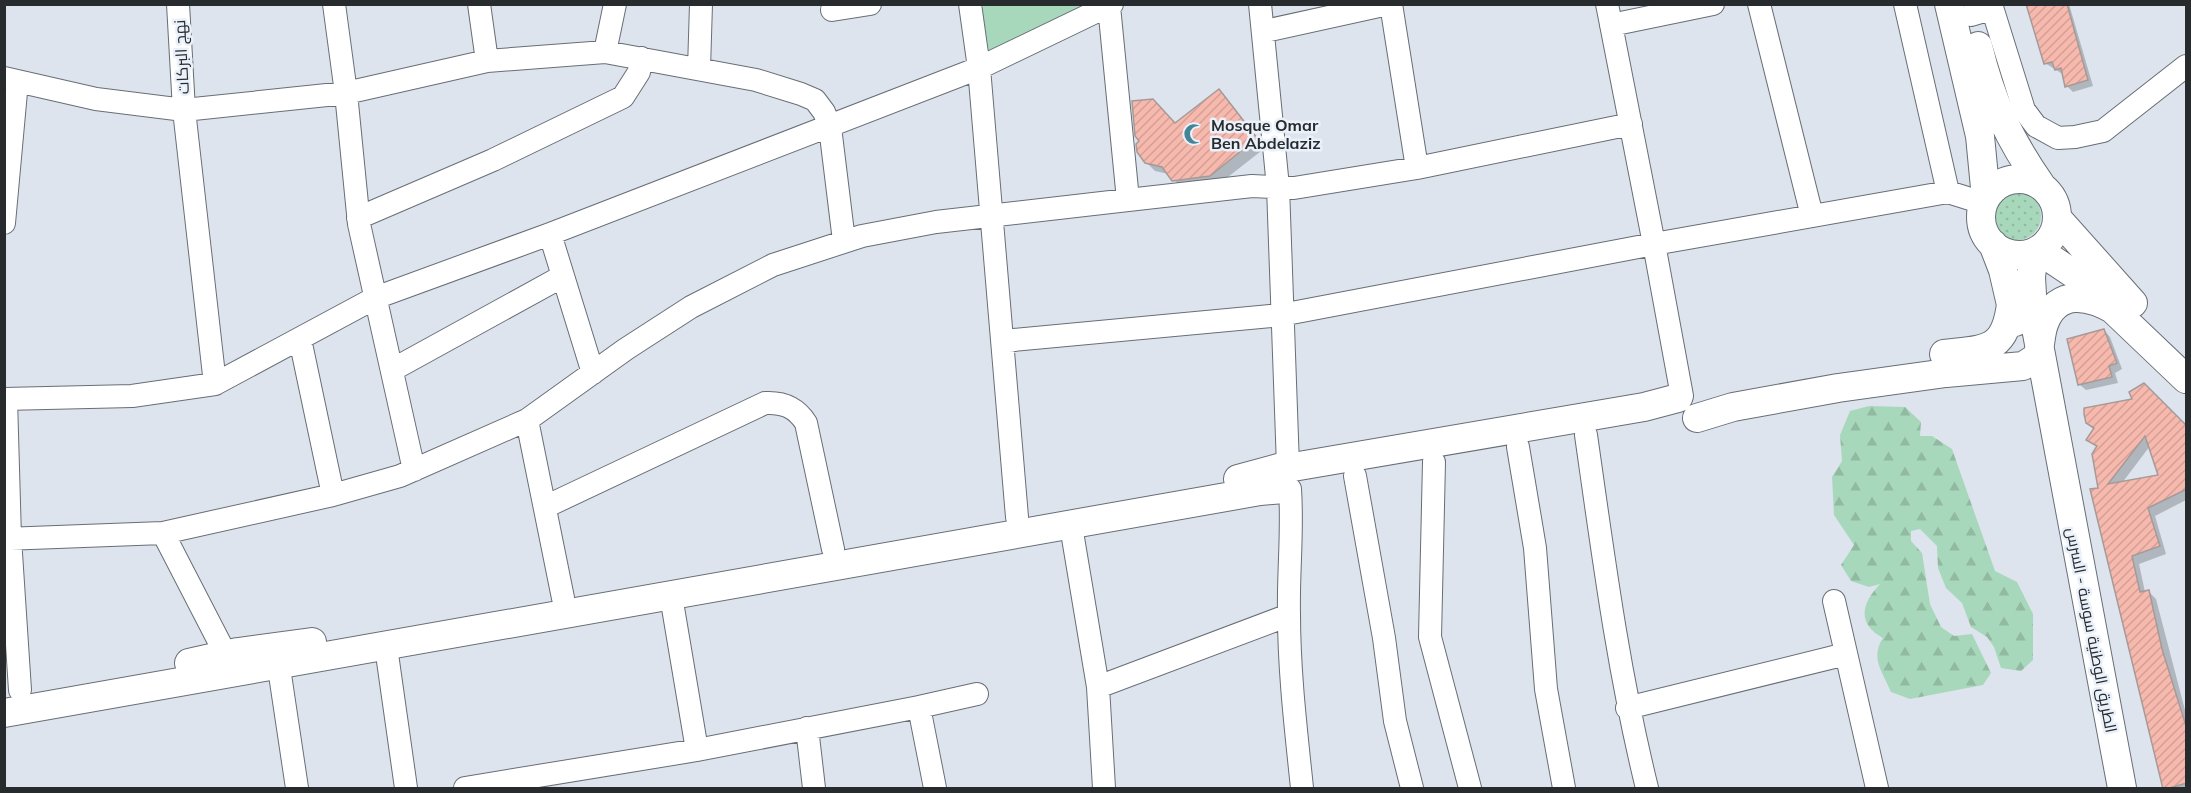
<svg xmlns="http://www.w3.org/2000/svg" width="2191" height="793" font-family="Mulish,Cairo,sans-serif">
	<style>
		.grass { fill: url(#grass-dots) }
		.forest { fill: url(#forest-firs) }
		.park { fill: #a8d8bb }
		.shadow { fill: #0003; fill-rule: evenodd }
		.building { fill: url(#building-hatch); stroke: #a69a98; stroke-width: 1.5; fill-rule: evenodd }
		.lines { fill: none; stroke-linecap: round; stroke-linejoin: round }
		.minor-casing { stroke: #686e76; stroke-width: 24 }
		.major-casing { stroke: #686e76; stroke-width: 30 }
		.minor { stroke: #fff; stroke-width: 22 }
		.major { stroke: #fff; stroke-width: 28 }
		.labels { text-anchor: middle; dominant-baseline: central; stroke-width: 5; stroke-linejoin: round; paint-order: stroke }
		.street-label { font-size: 16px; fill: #282b2e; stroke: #eaf1fa }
		.poi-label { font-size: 16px; font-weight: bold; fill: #282b2e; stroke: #eaf1fa; text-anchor: start }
	</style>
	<defs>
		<pattern id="grass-dots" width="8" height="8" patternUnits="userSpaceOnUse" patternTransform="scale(1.5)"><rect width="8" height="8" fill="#a8d8bb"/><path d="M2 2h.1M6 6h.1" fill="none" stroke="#91baa1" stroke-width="1.8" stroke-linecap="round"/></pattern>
		<pattern id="forest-firs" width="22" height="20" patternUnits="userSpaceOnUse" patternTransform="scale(1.5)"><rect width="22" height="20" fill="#a8d8bb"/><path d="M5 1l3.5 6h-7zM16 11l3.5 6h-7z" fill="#91baa1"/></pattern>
		<pattern id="building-hatch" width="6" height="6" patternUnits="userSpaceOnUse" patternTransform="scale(1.5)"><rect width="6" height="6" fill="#f7b9ae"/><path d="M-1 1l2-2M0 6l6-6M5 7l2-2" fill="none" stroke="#d49f96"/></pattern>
	</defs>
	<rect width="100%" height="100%" fill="#dde4ed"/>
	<path class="grass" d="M1993 216a24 24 0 1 1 48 0a24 24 0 1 1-48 0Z"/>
	<path class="forest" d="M1869,406L1905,407L1921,422L1920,436H1932L1952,449L1995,571L2017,582L2033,614V660L2021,671L2001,668L1994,647L1987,637L1971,627L1962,603L1946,588L1938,568L1937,546L1920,529L1911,531V541L1922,553L1930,604L1941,627L1954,636L1972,634L1991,673L1983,685L1910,699L1891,692C1882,671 1870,658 1883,638C1856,623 1862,603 1880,584L1869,587L1851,581L1841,565L1854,545L1834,515L1832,477L1842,461L1840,435L1850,411Z"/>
	<path class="park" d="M984,5H1082L989,51L982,10Z"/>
	<path class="shadow" d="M2028,4H2069L2093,86L2073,92L2067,86L2064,75L2045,63Z
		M1219,91L1265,148L1219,184L1182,189L1169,174L1155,171L1146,162L1142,141L1176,125Z
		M2104,330L2110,337L2122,369L2115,373L2118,383L2086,390L2079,384Z
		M2087,423L2186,428V500L2155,516L2166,554L2139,564L2145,592L2148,591L2156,599L2186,714V788H2165L2100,489L2098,448L2088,440L2094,430ZM2150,446L2160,476L2122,483Z"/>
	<path class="building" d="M2026,4H2067L2088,80L2065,87L2061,68L2055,70L2052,62L2044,64Z
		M1219,89L1257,138L1210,176L1172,181L1162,167L1145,163L1137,152L1136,144L1139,141L1135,136L1132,101L1153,99L1175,123Z
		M2104,329L2117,363L2109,366L2112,377L2078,385L2067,339Z
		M2144,383L2187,426V489L2148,508L2160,546L2132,556L2140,592L2149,590L2162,649L2187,729V783L2166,789H2163L2090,489L2098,488L2092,454L2097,446L2086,440L2094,428L2086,423L2084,414V408L2132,399L2129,392ZM2145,436L2158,475L2108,484Z"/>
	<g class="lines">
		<g class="minor-casing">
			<path id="minor" d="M178,4L184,110L215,384L375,298L550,234L979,68L1112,4
				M334,4L346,93L359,224L414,470
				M479,4L487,61
				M970,4L979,68L1017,517
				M1260,4L1278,187L1288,466
				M1391,4L1417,168
				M1759,4L1812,216
				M1905,4L1948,192
				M1991,4L2024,110L2036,126L2058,138L2075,137L2103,131L2186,66
				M1109,6L1128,200
				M832,10L870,4
				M1971,15L1991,9
				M1611,25L1713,4
				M1265,31L1388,4
				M605,52L615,4
				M699,69L701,4
				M4,78L96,99L184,110L346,93L487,61L605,52L756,80L801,94L815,100L824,112L830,127L844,241
				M358,218L493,160L623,97L639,72L641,58
				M4,223L17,81
				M550,234L593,373
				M300,339L333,495
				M1003,341L1281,315L1654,244L1607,4
				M392,370L563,276
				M1682,396L1654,244L1948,192L1983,203
				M4,399L132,396L215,384
				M6,399L10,538L20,690
				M527,420L563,598
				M1586,435C1603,554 1618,671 1647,788
				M1518,447L1535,548L1546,689L1564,788
				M1434,462L1430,637L1470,788
				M1355,476L1384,638L1395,721L1412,788
				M1290,489C1293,531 1288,572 1289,614C1289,672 1296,730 1302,788
				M545,507L765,403C783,402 796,407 806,423L833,549
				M1071,526L1098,687L1104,788
				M163,533L226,655L229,670
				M4,539L163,533L333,495L400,476L527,420L626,349L691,307L773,265L862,236L936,222L1128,200L1252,186L1294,188L1417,168L1631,124
				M671,596L697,750
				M1834,601L1877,788
				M386,647L406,788
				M276,648L297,788
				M1098,687L1289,615
				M1627,708L1846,654
				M807,728L814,788
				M465,788L697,750L919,707
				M935,788L919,707L977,694"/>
		</g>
		<g class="major-casing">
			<path id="major" d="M1949,4L1980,136L1986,198
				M1978,46C1991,101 2009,139 2041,185
				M1981 217a38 38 0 1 1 76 0a38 38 0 1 1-76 0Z
				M2058,219L2133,303
				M1993,244L2003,270L2015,322
				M2038,250L2080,278L2186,379
				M2034,252L2031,277L2033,312L2122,788
				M1944,354C1986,349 2005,352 2011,304
				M1697,418L1733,407L1838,388L1946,373L2023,366L2037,357C2041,346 2040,335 2044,324C2057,287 2091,296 2116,311
				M1293,467L1644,407L1678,398
				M1238,479L1282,467
				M189,663L238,652L312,642
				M4,713L1260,491L1284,489"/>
		</g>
		<use href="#minor" class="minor"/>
		<use href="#major" class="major"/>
	</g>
	<defs>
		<g id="mosque-bare" transform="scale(1.62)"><path d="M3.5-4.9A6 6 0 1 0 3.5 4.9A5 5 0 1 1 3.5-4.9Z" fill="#438596" stroke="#eaf1fa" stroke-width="2.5" paint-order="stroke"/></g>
	</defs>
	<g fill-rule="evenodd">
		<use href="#mosque-bare" x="1194" y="134"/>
	</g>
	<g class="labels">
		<g class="street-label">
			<text transform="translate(181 57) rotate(-93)">نهج البركات</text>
			<text transform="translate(2092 630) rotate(79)">الطريق الوطنية سوسة - السرس</text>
		</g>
		<g class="poi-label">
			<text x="1211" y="125">Mosque Omar<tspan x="1211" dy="18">Ben Abdelaziz</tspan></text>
		</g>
	</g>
	<rect width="2191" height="793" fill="none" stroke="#282b2e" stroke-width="12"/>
</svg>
